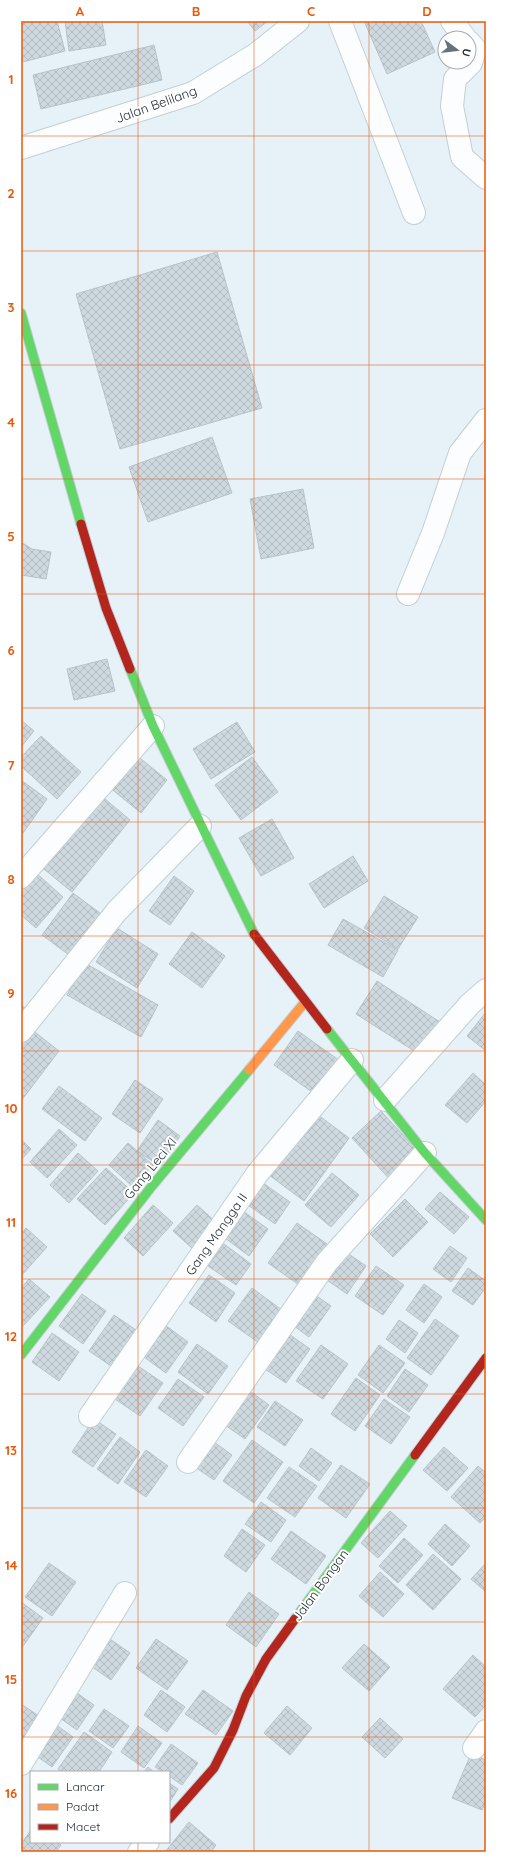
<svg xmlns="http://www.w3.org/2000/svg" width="507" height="1873" font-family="Quicksand,sans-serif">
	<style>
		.building { fill: url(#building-cross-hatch); stroke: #b8c3c9 }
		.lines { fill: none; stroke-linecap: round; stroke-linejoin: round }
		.street-casing { stroke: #c3cfd4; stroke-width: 24 }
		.fast-casing { stroke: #c3cfd4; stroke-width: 11 }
		.slow-casing { stroke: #c3cfd4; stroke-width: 11 }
		.jam-casing { stroke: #c3cfd4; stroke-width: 11 }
		.street { stroke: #fbfdfe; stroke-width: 22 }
		.fast { stroke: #63d668; stroke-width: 9 }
		.slow { stroke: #ff974d; stroke-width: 9 }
		.jam { stroke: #b3261e; stroke-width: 9 }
		.grid { fill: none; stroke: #e8590c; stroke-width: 1; stroke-opacity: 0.55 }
		.labels { text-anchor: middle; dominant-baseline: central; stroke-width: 4; stroke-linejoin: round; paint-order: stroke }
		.street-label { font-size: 13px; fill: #202e34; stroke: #fff }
		.neatline { fill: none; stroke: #e8590c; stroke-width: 1.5 }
		.grid-label { font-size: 13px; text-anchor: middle; font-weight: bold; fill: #e8590c }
	</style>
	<defs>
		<pattern id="building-cross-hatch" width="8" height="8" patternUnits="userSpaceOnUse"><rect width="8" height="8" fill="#ced9df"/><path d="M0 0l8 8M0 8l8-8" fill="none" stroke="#b1bbc0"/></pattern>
	</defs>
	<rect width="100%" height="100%" fill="#e7f2f8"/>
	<path class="building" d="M21,21H57L65,51L23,62L21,54Z
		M65,21H102L106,45L69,51Z
		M247,21H268L255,31Z
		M364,21H421L435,52L387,74Z
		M154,45L162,80L41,109L33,75Z
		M217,252L262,408L120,449L76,294Z
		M212,437L232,493L148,522L129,467Z
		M303,489L314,548L261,559L250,499Z
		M21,542L32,549L51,552L46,579L21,575Z
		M107,659L115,691L74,700L67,669Z
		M21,720L34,731L21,747Z
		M237,722L255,752L211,779L193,749Z
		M41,736L81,772L57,799L21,766V757Z
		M135,754L167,780L141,813L109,787Z
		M252,757L278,792L241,820L215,785Z
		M21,780L47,799L21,836Z
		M98,793L130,820L72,892L39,865Z
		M272,819L294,858L261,876L239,838Z
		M353,856L368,881L324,908L309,884Z
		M35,872L63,897L36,928L21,915V888Z
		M174,876L194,891L170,925L149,911Z
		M73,893L104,916L73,958L42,935Z
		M384,896L418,917L398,949L364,928Z
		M343,919L398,950L383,977L328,945Z
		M117,928L158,954L137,988L96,962Z
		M192,932L225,956L202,988L169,964Z
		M85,963L158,1005L141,1037L67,995Z
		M377,981L440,1022L419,1054L356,1014Z
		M21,1005L28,1010L21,1019Z
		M486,1012V1051L467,1036Z
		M31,1029L59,1051L21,1101V1041Z
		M298,1031L343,1063L319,1097L274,1065Z
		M473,1073L486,1085V1101L467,1123L445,1105Z
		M135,1080L163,1099L140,1133L112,1114Z
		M59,1086L102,1118L85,1141L42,1109Z
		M381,1111L422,1156L393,1183L352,1138Z
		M314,1112L349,1138L304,1201L269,1175Z
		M158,1120L180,1136L160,1166L137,1151Z
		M59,1129L77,1145L47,1178L30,1162Z
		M21,1139L31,1149L21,1160Z
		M128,1143L153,1165L133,1187L109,1165Z
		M78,1153L98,1171L69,1203L50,1185Z
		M106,1168L134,1193L105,1225L77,1199Z
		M332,1173L359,1195L331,1227L305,1205Z
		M263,1183L290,1202L275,1224L248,1205Z
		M440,1192L469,1217L454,1234L425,1209Z
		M405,1199L428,1222L393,1257L370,1234Z
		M153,1205L173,1223L143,1256L124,1238Z
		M197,1205L217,1223L193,1249L173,1231Z
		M240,1209L268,1229L249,1256L221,1235Z
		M297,1223L330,1246L302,1287L268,1263Z
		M26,1228L47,1247L21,1276V1234Z
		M224,1244L251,1264L236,1285L208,1266Z
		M450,1246L467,1258L451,1282L433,1269Z
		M343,1250L366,1266L347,1294L324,1278Z
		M376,1266L404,1285L383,1315L355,1296Z
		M468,1268L486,1281V1287L473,1305L452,1291Z
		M209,1275L235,1293L216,1322L189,1303Z
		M29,1279L50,1297L22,1327L21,1325V1288Z
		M424,1284L442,1297L424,1323L406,1310Z
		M252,1288L282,1310L259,1343L228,1321Z
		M311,1292L331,1306L309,1337L290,1323Z
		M82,1294L106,1311L83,1344L59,1326Z
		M114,1315L142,1334L117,1370L89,1351Z
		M435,1319L459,1336L431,1375L407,1358Z
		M399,1320L418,1333L405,1353L386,1339Z
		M165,1325L188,1342L166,1373L144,1357Z
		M286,1332L310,1349L286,1383L262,1367Z
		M52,1333L79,1352L59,1381L32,1362Z
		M197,1344L228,1366L208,1394L178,1372Z
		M321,1345L348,1364L323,1399L296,1381Z
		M379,1345L405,1363L383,1393L358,1375Z
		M138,1366L163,1383L140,1416L115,1399Z
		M405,1369L428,1385L409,1412L387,1396Z
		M356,1378L380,1395L355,1431L331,1414Z
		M178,1379L204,1397L183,1426L158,1408Z
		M247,1389L269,1405L245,1439L222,1423Z
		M384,1399L410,1417L391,1444L365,1426Z
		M275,1401L303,1420L285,1446L257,1427Z
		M94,1419L116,1434L93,1467L72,1452Z
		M120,1437L140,1452L118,1484L97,1469Z
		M210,1439L232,1455L214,1480L192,1465Z
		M252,1440L283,1462L254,1503L223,1481Z
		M444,1447L468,1468L447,1491L423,1470Z
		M311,1448L332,1463L319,1481L299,1466Z
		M146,1450L168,1466L146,1497L124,1482Z
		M341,1465L370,1484L346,1518L318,1498Z
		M478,1466L486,1473V1517L480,1523L451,1497Z
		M289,1467L317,1486L295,1517L267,1498Z
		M261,1502L286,1520L271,1542L245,1524Z
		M390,1511L407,1526L378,1558L361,1543Z
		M445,1524L470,1546L452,1566L428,1544Z
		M242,1529L265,1545L246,1572L224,1556Z
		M291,1531L326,1556L306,1584L271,1559Z
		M404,1538L423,1555L398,1583L379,1566Z
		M433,1554L461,1579L433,1610L406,1585Z
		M49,1563L76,1582L52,1616L25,1597Z
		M486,1563V1592L471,1579Z
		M380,1572L404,1594L383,1617L359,1596Z
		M249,1592L279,1614L256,1647L226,1625Z
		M21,1602L43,1618L21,1649Z
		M107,1637L130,1653L111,1680L88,1664Z
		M156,1639L188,1661L167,1690L136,1668Z
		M364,1644L390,1667L369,1691L342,1668Z
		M473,1655L486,1667V1705L475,1717L443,1689Z
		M161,1690L185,1707L167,1732L144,1715Z
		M203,1690L233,1711L216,1735L185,1714Z
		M74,1691L94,1705L77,1730L57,1716Z
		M21,1704L42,1718L21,1749Z
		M287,1706L312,1728L290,1755L264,1733Z
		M104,1709L129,1726L113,1748L89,1731Z
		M380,1718L403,1739L385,1758L362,1737Z
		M52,1722L73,1737L52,1767L31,1752Z
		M138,1726L162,1743L144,1768L121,1752Z
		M84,1732L112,1752L99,1772H62L58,1769Z
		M171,1744L198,1763L182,1785L169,1776V1772H163L155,1767Z
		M471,1754L486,1760V1800L482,1810L452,1798Z
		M148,1767L154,1772H144Z
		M169,1783L178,1789L169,1803Z
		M189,1822L216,1845L211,1852H165Z
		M31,1830V1842H56L61,1845L56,1852H21V1844Z"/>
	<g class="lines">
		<g class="street-casing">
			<path id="street" d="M340,21L414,213
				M452,21L465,38
				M469,42L475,49L471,63L455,79L452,106L462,157L486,178
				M21,148L193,93L255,55L298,21
				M408,594L433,533L460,453L486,420
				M21,877L153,726
				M21,1031L117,911L200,826
				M385,1100L470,1004L486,990
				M90,1416L257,1174L352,1060
				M188,1462L327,1262L425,1153
				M474,1748L486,1731
				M21,1764L125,1593
				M139,1852L148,1842"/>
		</g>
		<g class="fast-casing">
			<path id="fast" d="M21,313L81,524
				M130,669L153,726L254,934
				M327,1029L425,1153L486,1220
				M21,1355L152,1186L249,1070
				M295,1619L415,1455"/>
		</g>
		<g class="slow-casing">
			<path id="slow" d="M249,1070L305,1002"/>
		</g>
		<g class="jam-casing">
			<path id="jam" d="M81,524L106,608L130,669
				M254,934L327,1029
				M415,1455L486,1358
				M169,1819L214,1768L233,1730L246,1696L266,1659L295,1619"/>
		</g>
		<use href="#street" class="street"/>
		<use href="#fast" class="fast"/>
		<use href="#slow" class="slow"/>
		<use href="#jam" class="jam"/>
	</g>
	<path class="grid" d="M138,21V1772M254,21V1852M369,21V1852M21,136H486M21,251H486M21,365H486M21,479H486M21,594H486M21,708H486M21,822H486M21,936H486M21,1051H486M21,1165H486M21,1279H486M21,1394H486M21,1508H486M21,1622H486M21,1737H486M138,1842V1852"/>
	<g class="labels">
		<g class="street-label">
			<text transform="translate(156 104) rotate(-20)">Jalan Belilang</text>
			<text transform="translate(150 1168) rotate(-51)">Gang Leci XI</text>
			<text transform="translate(216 1234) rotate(-55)">Gang Mangga II</text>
			<text transform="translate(320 1585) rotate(-54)">Jalan Bongan</text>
		</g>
	</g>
	<rect width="507" height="1873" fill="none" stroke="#ffffff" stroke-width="44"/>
	<rect x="30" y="1771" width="140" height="72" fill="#ffffff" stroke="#a6abae"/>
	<rect x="38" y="1784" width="20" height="6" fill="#63d668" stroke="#a6abae"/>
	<text x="66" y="1791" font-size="12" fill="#202e34">Lancar</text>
	<rect x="38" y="1804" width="20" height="6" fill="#ff974d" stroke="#a6abae"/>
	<text x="66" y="1811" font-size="12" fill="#202e34">Padat</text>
	<rect x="38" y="1824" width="20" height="6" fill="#b3261e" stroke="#a6abae"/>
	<text x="66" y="1831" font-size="12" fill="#202e34">Macet</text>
	<g transform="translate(457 50) rotate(105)"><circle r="19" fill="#ffffff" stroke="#a6abae"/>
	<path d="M0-3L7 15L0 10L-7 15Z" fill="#667379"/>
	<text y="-6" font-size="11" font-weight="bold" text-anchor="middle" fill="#202e34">U</text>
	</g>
	<rect x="22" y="22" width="463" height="1829" class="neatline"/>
	<g class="grid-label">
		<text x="80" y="16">A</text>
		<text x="196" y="16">B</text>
		<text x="311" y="16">C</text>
		<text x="427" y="16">D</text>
		<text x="11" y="84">1</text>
		<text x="11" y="198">2</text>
		<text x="11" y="312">3</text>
		<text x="11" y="427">4</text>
		<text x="11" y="541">5</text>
		<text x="11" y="655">6</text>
		<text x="11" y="770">7</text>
		<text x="11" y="884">8</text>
		<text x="11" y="998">9</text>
		<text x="11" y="1113">10</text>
		<text x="11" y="1227">11</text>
		<text x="11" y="1341">12</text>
		<text x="11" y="1455">13</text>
		<text x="11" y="1570">14</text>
		<text x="11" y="1684">15</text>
		<text x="11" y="1798">16</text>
	</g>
</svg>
